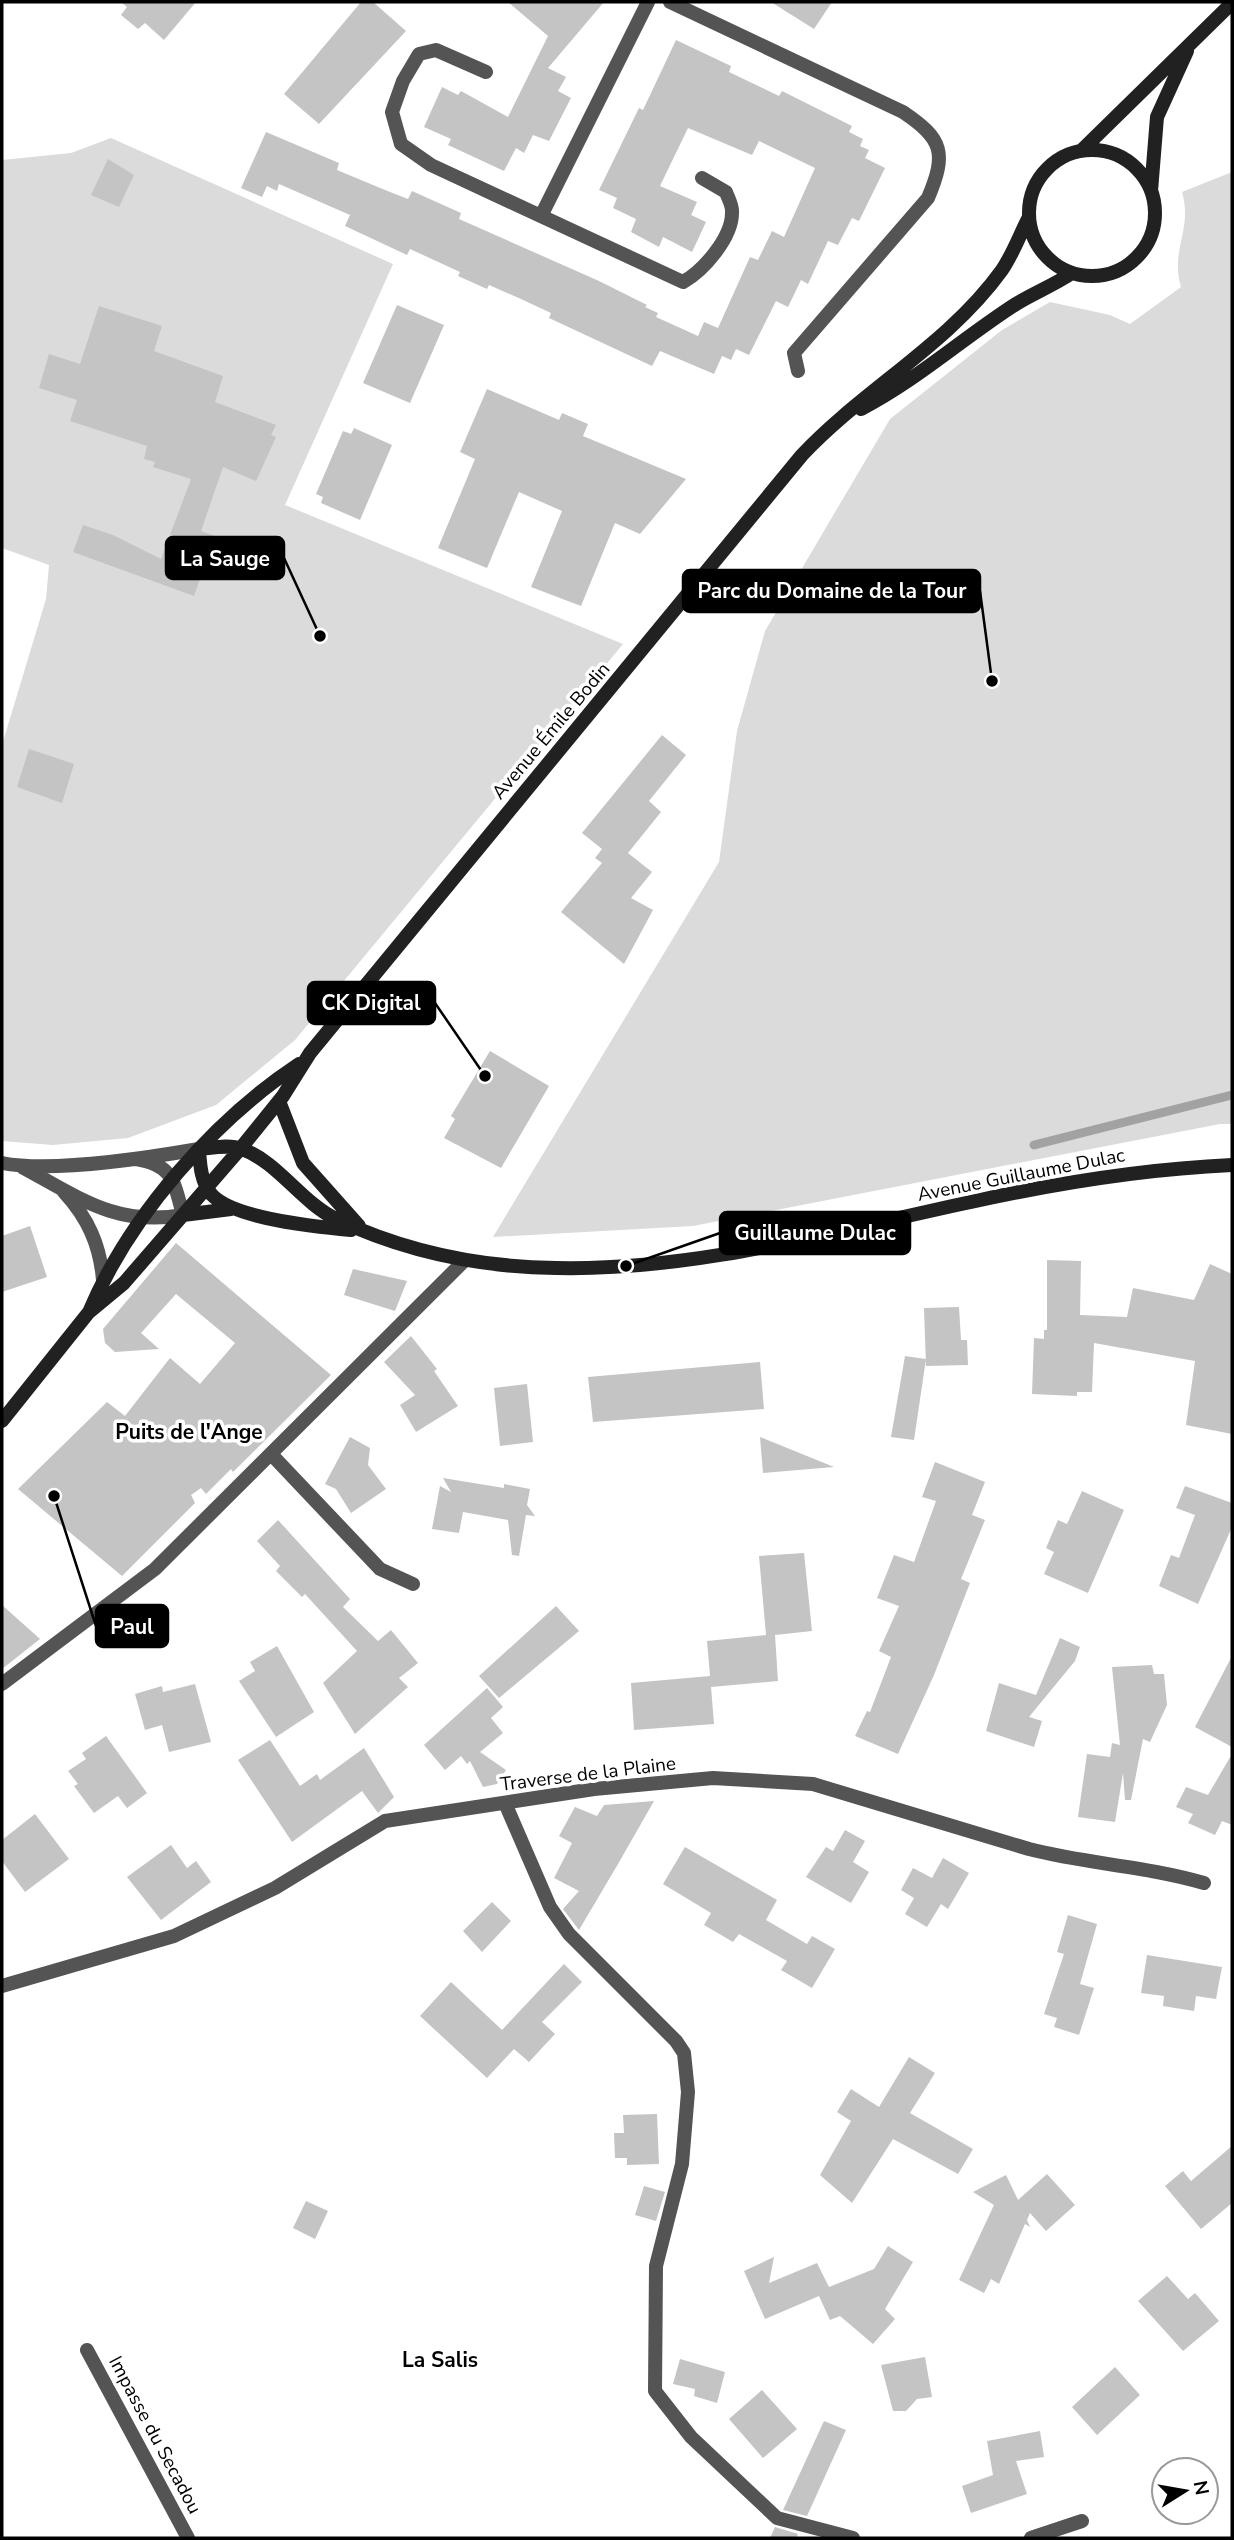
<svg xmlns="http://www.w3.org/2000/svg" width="1234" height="2540" font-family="'Nunito Sans',sans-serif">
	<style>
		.green { fill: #dbdbdb }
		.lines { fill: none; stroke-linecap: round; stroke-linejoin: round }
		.stream { stroke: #a2a2a2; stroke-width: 9 }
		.building { fill: #c4c4c4 }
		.minor { stroke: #545454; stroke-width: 14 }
		.tertiary { stroke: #545454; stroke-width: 14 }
		.secondary { stroke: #212121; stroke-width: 14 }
		.labels { text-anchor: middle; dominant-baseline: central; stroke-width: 7; stroke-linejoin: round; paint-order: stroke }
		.street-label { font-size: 19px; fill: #000; stroke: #fff }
		.neighbourhood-label { font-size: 21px; font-weight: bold; fill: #000; stroke: #fff }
		.leader { fill: none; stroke: #000; stroke-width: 2.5 }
		.callout-dot { fill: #000; stroke: #fff; stroke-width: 2.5 }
		.callout { fill: #000; stroke: #000; stroke-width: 2.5 }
		.callout-label { font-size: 21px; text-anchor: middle; font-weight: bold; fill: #fff }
	</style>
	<rect width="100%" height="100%" fill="#fff"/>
	<path class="green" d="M111,138L393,264L285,505L623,644L295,1040L216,1105L128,1138L53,1145L2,1141V745L46,599L49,565L2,548V160L71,153Z
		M1232,172V1124H1220L693,1226L493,1237L719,862L737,731L765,631L890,419L1002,330L1050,302L1110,315L1130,324L1181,287C1170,249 1193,230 1182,192Z"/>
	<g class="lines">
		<path class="stream" d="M1034,1145L1232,1095"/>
	</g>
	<path class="building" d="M121,2H196L164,40L145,23L138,29L121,15L127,7Z
		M361,2H373L406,31L319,124L284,94Z
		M508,2H604L548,68L566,77L558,91L571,98L549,141L533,135L524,153L516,148L504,171L448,145L451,139L424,127L442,87L458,95L461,91L508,117L548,36Z
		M771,2H832L814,29Z
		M676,40L731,66L729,72L779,96L782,91L852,126L849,132L863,139L860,146L869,150L865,158L885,168L859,221L852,218L838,245L828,241L808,284L801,280L788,307L776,301L749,355L736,349L731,360L722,356L714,374L660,351L652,366L549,318L551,313L521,299L489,285L487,289L458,276L460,272L410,249L407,255L345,226L350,215L279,184L277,191L267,186L262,197L241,188L266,132L339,163L337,170L385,190L408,199L412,191L461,213L459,219L599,281L647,305L645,307L658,313L656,317L698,336L704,322L718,328L750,257L758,260L772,231L784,237L815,168L759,141L752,155L688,128L660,186L697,202L691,215L706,222L692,252L663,237L659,247L631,232L636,219L613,208L617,198L599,190L639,108L643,110Z
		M108,159L134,175L119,207L91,195Z
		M397,305L444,325L410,403L363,383Z
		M99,306L162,326L154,351L223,376L215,402L276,425L271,435L276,437L256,481L223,467L201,531L215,536L194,596L73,552L83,525L113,535L161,559L191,479L153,467L155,462L144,459L147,446L70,421L77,400L39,388L49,354L80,364Z
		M487,389L559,420L562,413L588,424L583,436L686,479L640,534L615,523L581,606L531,587L562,511L519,492L487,568L438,548L475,459L460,452Z
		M354,428L392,445L360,520L321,503L323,497L316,494L343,431L351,434Z
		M662,735L686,755L649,801L661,812L628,853L652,872L631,898L653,910L624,964L561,912L602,863L595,858L602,849L582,833Z
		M29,749L74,764L62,803L17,787Z
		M490,1051L549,1086L501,1168L444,1138L455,1119L451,1116Z
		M30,1226L47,1277L2,1292V1236Z
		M176,1243L331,1375L233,1472L231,1469L206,1494L201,1488L191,1495L195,1503L122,1576L18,1489L107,1402L125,1416L170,1358L200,1384L235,1343L176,1294L141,1333L159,1349L115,1352L105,1343L103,1329Z
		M1047,1260L1081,1261L1080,1315L1127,1317L1133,1288L1194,1300L1210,1264L1232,1274V1434L1186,1425L1195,1361L1094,1343L1092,1392H1077V1396L1032,1394L1034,1338L1044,1339V1330H1047Z
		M353,1269L407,1281L395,1311L344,1295Z
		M959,1307L961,1340H967L968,1365L926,1366L924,1308Z
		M411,1336L437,1369L434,1371L458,1406L416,1432L400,1405L415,1395L384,1362Z
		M905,1356L926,1359L914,1440L891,1437Z
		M760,1362L764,1409L593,1422L588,1377Z
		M527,1384L533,1442L500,1446L494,1388Z
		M350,1437L370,1448L368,1465L386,1489L351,1513L336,1489L325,1484Z
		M760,1437L834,1467L763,1473Z
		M935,1462L985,1482L972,1515L985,1520L961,1579L970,1583L934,1675L898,1754L855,1736L867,1711L870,1712L891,1657L879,1651L899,1606L877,1598L894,1555L914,1562L936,1501L922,1497Z
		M443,1478L504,1488V1484L530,1489L527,1505L535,1516L526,1515L519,1556L512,1555L508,1520L463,1512L459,1533L432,1529L440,1486L451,1492Z
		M1185,1486L1232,1503V1527L1198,1604L1159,1586L1171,1555L1179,1558L1195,1515L1176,1508Z
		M1082,1491L1124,1510L1088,1593L1044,1574L1054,1552L1046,1548L1058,1520L1067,1524Z
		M278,1520L350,1599L343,1607L378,1641L391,1630L418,1663L399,1678L408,1687L355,1734L323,1683L357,1651L305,1594L302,1597L276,1571L280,1566L257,1541Z
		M804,1553L812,1631L775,1635L778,1681L711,1687L714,1724L634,1730L631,1683L710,1676L707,1641L766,1635L759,1556Z
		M2,1605L40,1639L2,1669Z
		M556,1606L579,1631L499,1698L479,1676Z
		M1060,1638L1080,1647L1075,1661L1029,1717L1042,1721L1034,1747L986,1731L999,1683L1036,1695Z
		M277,1646L314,1712L276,1737L239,1681L255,1671L250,1662Z
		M1232,1656V1747L1195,1727Z
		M1152,1665L1154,1674H1164L1167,1705L1150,1742L1143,1739L1131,1800H1125L1123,1773L1115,1822L1078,1817L1087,1754L1110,1757L1112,1743L1120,1745L1112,1667Z
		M195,1684L211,1742L169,1752L162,1725L145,1730L135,1694L162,1686L163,1692Z
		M487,1688L503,1707L491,1718L503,1733L480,1752L506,1770L497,1784L483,1787L470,1761L467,1764L461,1756L445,1770L424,1745Z
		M106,1736L147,1793L127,1808L118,1796L94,1813L74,1786L78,1784L68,1771L86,1759L82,1753Z
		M270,1740L300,1786L317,1774L320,1780L364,1748L394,1797L378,1813L362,1791L292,1842L238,1760Z
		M1232,1754V1825L1222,1821L1215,1835L1188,1823L1193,1814L1176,1807L1186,1787L1208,1795Z
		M654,1801L618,1864L579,1930L563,1909L579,1891L554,1878L572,1843L559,1836L575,1807L597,1816L604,1805Z
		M35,1814L69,1859L25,1892L2,1861V1840Z
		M845,1830L865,1841L853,1862L869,1872L851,1903L806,1877L826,1847L833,1851Z
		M171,1845L187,1868L196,1861L211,1882L161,1920L127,1877Z
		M685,1847L777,1900L766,1920L807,1944L812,1936L835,1949L812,1988L781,1970L787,1961L739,1934L733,1942L704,1925L711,1913L663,1884Z
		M943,1858L969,1873L948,1909L941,1904L927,1927L905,1914L914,1898L901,1890L913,1868L932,1878Z
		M492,1902L511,1921L482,1952L463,1931Z
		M1068,1915L1097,1924L1080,1984L1094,1988L1079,2035L1054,2027L1057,2018L1044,2014L1064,1954L1057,1952Z
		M1147,1955L1222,1967L1216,1999L1196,1996L1194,2011L1163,2006L1164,1996L1141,1993Z
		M564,1964L582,1982L542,2022L555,2034L529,2062L514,2049L487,2078L420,2016L451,1982L502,2030Z
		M909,2057L935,2073L910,2113L973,2149L958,2174L893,2139L852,2203L820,2175L851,2121L837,2112L851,2089L879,2107Z
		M657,2114L659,2164L627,2165V2158H615L614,2133H624L623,2115Z
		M1232,2146V2203L1201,2229L1165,2186L1183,2171L1191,2181Z
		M1047,2174L1075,2205L1046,2231L1030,2213L1027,2220L1030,2227L1025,2224L999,2284L991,2279L984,2293L959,2280L994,2205L973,2192L1006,2175L1018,2200Z
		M644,2186L665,2192L656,2221L635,2215Z
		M306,2201L328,2211L315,2239L293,2228Z
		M888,2246L913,2262L885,2309L895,2319L873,2344L840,2316L830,2320L819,2296L765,2319L744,2271L774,2257L769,2283L817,2263L829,2287L874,2269Z
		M1167,2276L1188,2299L1195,2293L1219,2321L1183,2351L1138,2301Z
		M925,2357L932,2397L917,2399L906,2411H893L881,2365Z
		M680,2359L725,2372L717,2403L694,2396L695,2389L673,2384Z
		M1115,2367L1140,2395L1097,2435L1072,2407Z
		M762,2390L797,2429L763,2458L729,2419Z
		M824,2421L846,2430L807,2516L783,2510Z
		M1040,2431L1044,2457L1016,2461L1027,2494L971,2513L962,2486L993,2475L987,2441Z
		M775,2527L798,2534L796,2538H770Z"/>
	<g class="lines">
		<path class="minor" d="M670,2L903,112C943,139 947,153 928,198L794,353L798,371
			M486,72L436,50L419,54L403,81L392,112L401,144L431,165L683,282C703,271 732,238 732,213C733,206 728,198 726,192L702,178
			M542,214L648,2
			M271,1454L380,1569L413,1584
			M2,1684L155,1569L463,1262
			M505,1803L550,1907L569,1934L676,2041L684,2053L688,2092L682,2164L656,2266L655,2391L691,2437L777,2518L853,2538
			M2,1986L174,1936L275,1888L385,1821L594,1789L713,1778L813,1784L1029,1849C1087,1864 1146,1866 1204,1883
			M87,2350L188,2538
			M1031,2538L1082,2521"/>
		<path class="tertiary" d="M2,1163C52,1173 147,1158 199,1149
			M22,1167C78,1197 116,1227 183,1215C174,1183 174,1165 136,1159
			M64,1192C88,1218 100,1245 103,1280"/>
		<path class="secondary" d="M1082,150L1232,3
			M1029 213a63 63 0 1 1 126 0a63 63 0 1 1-126 0Z
			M1151,191L1157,117L1187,51
			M861,409C917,380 963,338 1016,304C1034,293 1054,285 1072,273
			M279,1101L303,1163L359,1226
			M199,1149C212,1148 229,1144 242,1149C278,1162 301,1202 336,1219C406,1252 479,1267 556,1268C697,1271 834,1231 971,1202C1057,1183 1143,1169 1232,1165
			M199,1149C200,1165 201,1183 212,1195C235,1219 318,1227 351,1230
			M183,1215L231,1209
			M90,1310C130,1216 214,1120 299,1064
			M2,1421L89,1312L124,1283L241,1148L283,1096L310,1053L802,455C864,389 948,345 1002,270C1013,254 1020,234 1029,217"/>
	</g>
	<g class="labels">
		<g class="street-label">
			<text transform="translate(551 731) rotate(-50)">Avenue Émile Bodin</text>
			<text transform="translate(1021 1175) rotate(-11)">Avenue Guillaume Dulac</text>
			<text transform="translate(588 1774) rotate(-7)">Traverse de la Plaine</text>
			<text transform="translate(155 2435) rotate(62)">Impasse du Secadou</text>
		</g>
		<g class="neighbourhood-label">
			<text x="189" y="1432">Puits de l'Ange</text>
			<text x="440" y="2360">La Salis</text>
		</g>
	</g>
	<path class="leader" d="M320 636L284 558M992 681L980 591M485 1076L435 1003M626 1266L720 1233M54 1496L96 1626"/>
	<g class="callout-dot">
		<circle cx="320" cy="636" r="7"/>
		<circle cx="992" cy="681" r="7"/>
		<circle cx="485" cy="1076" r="7"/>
		<circle cx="626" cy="1266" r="7"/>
		<circle cx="54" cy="1496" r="7"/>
	</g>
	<g class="callout">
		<rect x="166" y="537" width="118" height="42" rx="7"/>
		<rect x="683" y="570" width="297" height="42" rx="7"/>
		<rect x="308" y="982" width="127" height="42" rx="7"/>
		<rect x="720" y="1212" width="190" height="42" rx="7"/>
		<rect x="96" y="1605" width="72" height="42" rx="7"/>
	</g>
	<g class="callout-label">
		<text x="225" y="566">La Sauge</text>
		<text x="832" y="598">Parc du Domaine de la Tour</text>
		<text x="371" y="1010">CK Digital</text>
		<text x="815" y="1240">Guillaume Dulac</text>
		<text x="132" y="1634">Paul</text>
	</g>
	<rect width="1234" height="2540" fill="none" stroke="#000000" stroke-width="7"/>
	<g transform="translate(1185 2491) rotate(79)"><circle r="33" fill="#ffffff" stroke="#999999" stroke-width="2"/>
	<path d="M0-5L12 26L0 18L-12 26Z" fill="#000000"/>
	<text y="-10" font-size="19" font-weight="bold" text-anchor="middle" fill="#000000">N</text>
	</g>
</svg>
